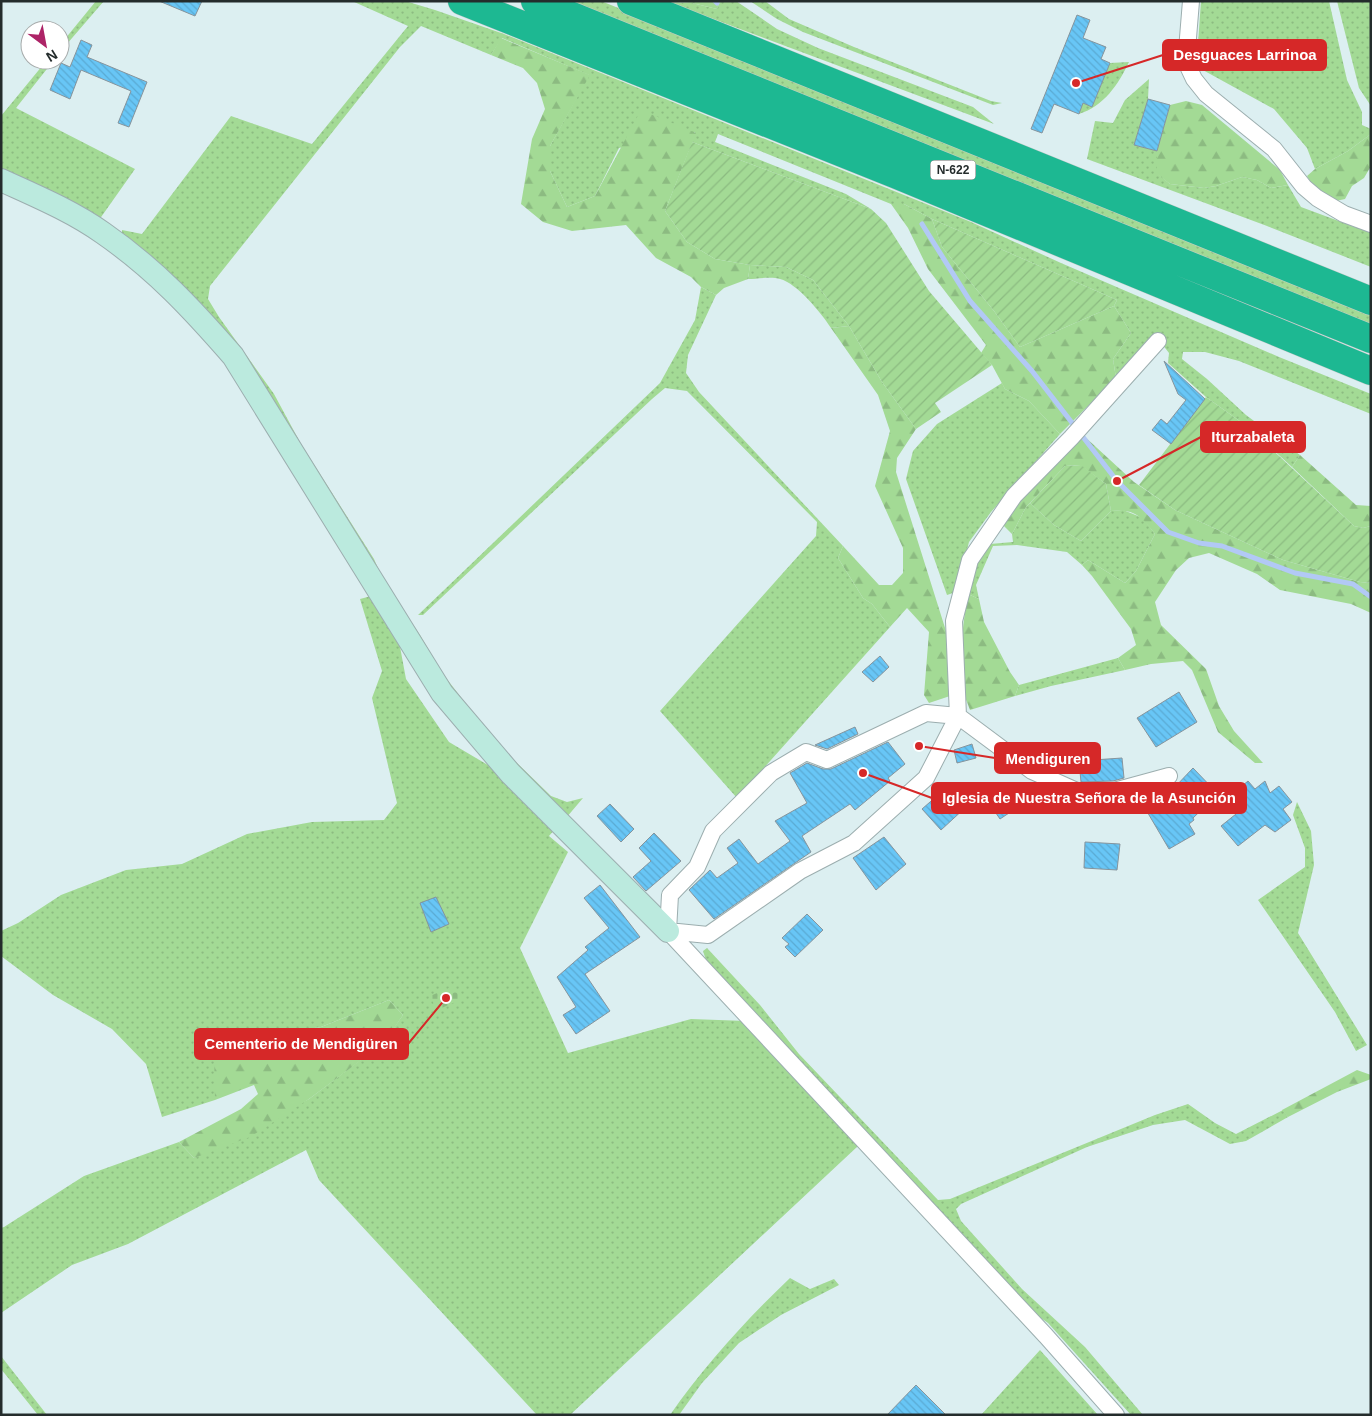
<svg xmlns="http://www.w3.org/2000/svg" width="1372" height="1416" font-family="Helvetica,sans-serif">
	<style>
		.grass { fill: url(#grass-dots) }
		.forest { fill: url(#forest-firs) }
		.cemetery { fill: url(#cemetery-stones) }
		.garden { fill: url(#garden-furrows) }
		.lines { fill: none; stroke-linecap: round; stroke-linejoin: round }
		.stream { stroke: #b2c9f5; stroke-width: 5 }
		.building { fill: url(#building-back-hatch); stroke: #86949c }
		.street-casing { stroke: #9caeaf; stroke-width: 18 }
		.secondary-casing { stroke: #9caeaf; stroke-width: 24 }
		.highway-casing { stroke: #cacccc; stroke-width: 29 }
		.street { stroke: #fff; stroke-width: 16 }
		.secondary { stroke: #bbeade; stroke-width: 22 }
		.highway { stroke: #1db892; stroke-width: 28 }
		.labels { text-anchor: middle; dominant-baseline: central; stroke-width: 4; stroke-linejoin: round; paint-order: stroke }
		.shield { fill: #fff; stroke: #666b6b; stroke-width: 1 }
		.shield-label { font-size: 12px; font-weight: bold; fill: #242c2c }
		.leader { fill: none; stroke: #d62828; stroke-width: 2 }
		.callout-dot { fill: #d62828; stroke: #fff; stroke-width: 2 }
		.callout { fill: #d62828; stroke: #d62828; stroke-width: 2 }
		.callout-label { font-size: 15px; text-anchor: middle; font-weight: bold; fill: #fff }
	</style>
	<defs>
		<pattern id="grass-dots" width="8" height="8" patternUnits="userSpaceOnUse" patternTransform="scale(1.25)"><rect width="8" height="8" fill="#a3da95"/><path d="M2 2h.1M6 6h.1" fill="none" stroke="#8cbb81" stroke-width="1.8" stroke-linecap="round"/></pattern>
		<pattern id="forest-firs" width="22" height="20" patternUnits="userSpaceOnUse" patternTransform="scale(1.25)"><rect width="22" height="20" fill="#a3da95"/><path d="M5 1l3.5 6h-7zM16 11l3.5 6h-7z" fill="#8cbb81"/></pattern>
		<pattern id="cemetery-stones" width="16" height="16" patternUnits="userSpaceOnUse" patternTransform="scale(1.25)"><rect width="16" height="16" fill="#a3da95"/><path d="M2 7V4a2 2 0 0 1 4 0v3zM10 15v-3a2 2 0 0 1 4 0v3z" fill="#8cbb81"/></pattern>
		<pattern id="garden-furrows" width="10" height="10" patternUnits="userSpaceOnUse" patternTransform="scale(1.25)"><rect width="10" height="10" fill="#a3da95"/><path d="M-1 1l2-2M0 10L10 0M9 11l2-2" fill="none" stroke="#8cbb81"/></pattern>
		<pattern id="building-back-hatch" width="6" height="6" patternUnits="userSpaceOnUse" patternTransform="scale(1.25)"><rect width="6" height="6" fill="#68c6f6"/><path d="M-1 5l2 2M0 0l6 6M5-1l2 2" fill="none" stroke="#5aaad3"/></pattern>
	</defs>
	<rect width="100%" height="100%" fill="#dceff1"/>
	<path class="grass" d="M96,1H104L60,52V45Z
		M352,1H405L435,10L504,34L971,222L1061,263L1279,357L1371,394V414L1239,361L1205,352H1183L1182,359L1207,379L1246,415L1300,455L1292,467L1248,427L1206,397L1168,363L1169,353L1155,335L1116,378L1113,359L1131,333L1114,306L1117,300L932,219L904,204H891L718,134L715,142L846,194L871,209L692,142L695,132L619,148L595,196L567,207L550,171V146L589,75L502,38L491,55L421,26L400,47L210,286L208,299L219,317L274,394L301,444L374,559L383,580L420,635L443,674L480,722L515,761L551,796L567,802L583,798L566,818L477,730L270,401L122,239V230L142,234L231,116L312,144L408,26Z
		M565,1H601L1371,312V329Z
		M720,1H736L777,29L818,48L973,107L994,124L668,2L692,3L717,9Z
		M750,1H765L789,19L854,47L991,101L1002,103L993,105L803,32L777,19Z
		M1201,1H1329L1347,80L1362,112V125L1371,129V134L1348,151L1315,169L1307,148L1274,109L1201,69L1197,58Z
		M1337,1H1371V106L1359,88Z
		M47,60H54L16,108L135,169L99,220L1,173V116Z
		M1129,62C1118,85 1104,106 1079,114L1083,103L1092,107L1110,63Z
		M1149,79L1148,99L1134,145L1157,151L1158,174L1170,184L1204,188L1216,186L1242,177L1257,180L1271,188L1288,185L1301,207L1371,233V267L1267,226L1087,159L1095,121L1113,123L1125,100Z
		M750,265L786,267L813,280L849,326L831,328C822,314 797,283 780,279C771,276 758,279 748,279Z
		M701,287L716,295L688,355L686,373L699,392L843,546L838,558L863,598L872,604L890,627L737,798L660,711L816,536L817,522L687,391L665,388L652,399L423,615H418L660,383L695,320Z
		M1002,383L1005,389L1029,401L1060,434L991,512L969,542L956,592L947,595L906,479L913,451L937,424Z
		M1030,503L1054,525L1081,541L1111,511L1123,510L1143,518L1155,534L1136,571L1125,583L1088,560L1082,565L1067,552L1017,545L993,546L976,585L979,599L968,594L982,549L990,544L1013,542L1012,534L1026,507Z
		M375,595L398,636L406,679L449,742L503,774L556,828L549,836L568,852L520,948L568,1053L691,1019L746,1021L858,1146L570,1415H537L319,1180L306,1150L128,1244L72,1265L1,1313V1228L4,1227L84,1176L179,1142L194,1158L309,1099L383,1043L403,1015L389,1000L321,1027L241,1040L215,1048V1100L162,1117L146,1064L112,1029L53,995L1,956V931L18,923L61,895L126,870L182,864L247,834L312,822L384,820L397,803L372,698L382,671L360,599Z
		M1118,658L1125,670L1051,686L1015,696L1019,685Z
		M1297,802L1311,831L1314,865L1298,933L1367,1045L1356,1051L1335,1012L1258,900L1305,867V848L1293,815Z
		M707,948L760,1005L799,1054L938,1200L950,1199L1155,1115L1188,1104L1215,1123L1236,1134L1283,1110L1288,1117L1246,1141L1230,1144L1185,1120L1153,1125L1087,1147L961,1204L956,1209L961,1221L1022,1289L1085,1347L1143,1415H1131L1048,1323L1031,1311L706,960L703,951Z
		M790,1278L810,1289L834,1279L839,1285L781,1315L739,1343L702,1383L679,1415H670C705,1365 746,1320 790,1278Z
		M1040,1350L1098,1415H981Z
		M1,1356L47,1415H38L1,1369Z"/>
	<path class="forest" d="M667,1H720L717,9L692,3Z
		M501,38L590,75L550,146V171L567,207L595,196L641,110L696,133L665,211L687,242L715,259L750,265L748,279L724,288L716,295L701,287L691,277L656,258L626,225L572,231L543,222L521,204L532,139L545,109L537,83L523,68L491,55Z
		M1186,101L1202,105L1280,170L1288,185L1271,188L1257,180L1242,177L1216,186L1204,188L1170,184L1157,174V151L1170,105Z
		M1371,134V166L1364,178L1352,186L1345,199L1336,201L1313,186L1307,176L1315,169L1348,151Z
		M891,204H904L932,219L942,247L994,311L1020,347L1114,306L1131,333L1113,359L1116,378L1060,434L1029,401L1005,389L992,365L981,353L986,345L928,269L908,228Z
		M849,326L882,382L916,429L897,458L896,472L946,631L950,696L929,703L924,695L929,632L907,608L890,627L872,604L863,598L838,558L843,546L879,585H892L903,573V548L875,486L890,431L878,395L831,328Z
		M1084,436L1134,482L1175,510L1283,560L1360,582L1371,583V613L1351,604L1280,590L1257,574L1209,553L1189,558L1176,570L1155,602L1161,625L1206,669L1219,706L1234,731L1263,763H1255L1218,732L1192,670L1183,661L1151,664L1125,670L1118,658L1136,645L1131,629L1092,576L1082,565L1088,560L1125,583L1136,571L1155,534C1142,517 1134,508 1111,511L1106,484L1080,465L1065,466L1026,507L1012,534L1001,523L1031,490Z
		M1300,455L1356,505L1371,506V526L1363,528L1354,526L1292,467Z
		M968,594L979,599L984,622L1010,672L1019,685L1015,696L970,710C968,704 965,698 963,691C958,664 963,621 968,594Z
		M389,1000L403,1015L384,1043L309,1099L250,1137L194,1158L179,1142L241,1109L258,1094L254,1085L215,1100L214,1048L241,1040L321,1027Z
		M1357,1070L1371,1075V1079L1337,1092L1288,1117L1282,1110Z"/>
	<path class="cemetery" d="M454,986L462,999L437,1010L430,996Z"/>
	<path class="garden" d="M692,142L871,209L886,223L929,291L992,365L935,403L941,412L916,429L882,382L849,326L813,280L786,267L750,265L715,259L687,242L665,211Z
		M932,219L1117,300L1114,306L1020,347L994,311L942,247Z
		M1206,397L1248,427L1354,526L1363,528L1371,526V583L1360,582L1283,560L1175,510L1139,485Z
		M1081,465L1106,484L1111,511L1081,541L1054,525L1030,503L1065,466Z"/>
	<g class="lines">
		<path class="stream" d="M715,1L717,3
			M922,224L970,301L1032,371L1117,481L1168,532L1199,543L1222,546L1295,573L1353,584L1371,597"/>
	</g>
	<path class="building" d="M159,1H202L195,16Z
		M1077,15L1090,20L1083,38L1106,47L1101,59L1110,63L1092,107L1083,103L1079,114L1054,104L1042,133L1031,129Z
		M81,40L92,45L87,57L147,82L129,127L118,123L131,91L81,70L70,99L50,90L61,63L70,67Z
		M1148,99L1170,105L1157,151L1134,145Z
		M1164,361L1205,399L1171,444L1152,430L1161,419L1167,424L1186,400L1178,394Z
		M880,656L889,667L873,682L862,672Z
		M1179,692L1197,722L1156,747L1137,718Z
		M855,727L858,734L827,749L815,745Z
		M888,742L905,764L888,778L890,781L855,810L850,804L802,836L811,852L714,919L689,890L710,870L717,878L738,863L727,848L739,839L758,864L790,841L775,821L807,803L790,773L807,763L823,769H831Z
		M972,744L976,758L957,763L954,750Z
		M1122,758L1124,778L1113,781L1081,782L1079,761Z
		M1193,768L1218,794L1193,818L1194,820L1189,824L1195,834L1169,849L1142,803L1160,789L1170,786L1174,788Z
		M1248,781L1255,789L1265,781L1270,793L1279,786L1292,802L1283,809L1291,820L1275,832L1265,825L1238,846L1221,826L1236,814L1224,801Z
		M1004,785L1021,805L1000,819L985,797Z
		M946,788L966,807L941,830L922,809Z
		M610,804L634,829L621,842L597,816Z
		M654,833L681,861L646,891L633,877L651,861L639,848Z
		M884,837L906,864L876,890L853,858Z
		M1085,842L1120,844L1117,870L1084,868Z
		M600,885L640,937L585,974L610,1011L576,1034L563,1015L576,1007L557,977L588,950L585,947L609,928L584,898Z
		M436,897L449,924L431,932L420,903Z
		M807,914L823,930L795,957L785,947L789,944L782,938Z
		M916,1385L946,1415H887Z"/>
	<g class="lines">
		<g class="street-casing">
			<path id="street" d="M1191,1L1186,62L1194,79L1206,94L1274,149L1304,187L1317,198L1344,214L1371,224
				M668,931L708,935L800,871L854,843L926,778L958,716L954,621L970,560L1014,496L1071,438L1158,341
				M1116,1415L1046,1336L668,931L670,895L697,867L713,831L771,773L806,752L827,760L926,713L958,716L1032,771L1079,792L1114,791L1169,776"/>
		</g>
		<g class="secondary-casing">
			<path id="secondary" d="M1,180C36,196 72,211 103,233C155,269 192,309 233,356L442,693L510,773L668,931"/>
		</g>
		<g class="highway-casing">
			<path id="highway" d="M462,1L897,175L1371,371
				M535,1L1371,339
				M631,1L1371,301"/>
		</g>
		<use href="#street" class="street"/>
		<use href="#secondary" class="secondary"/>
		<use href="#highway" class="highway"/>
	</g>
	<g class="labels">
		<rect class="shield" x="930.5" y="160.5" width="45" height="19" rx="4"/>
		<g class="shield-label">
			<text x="953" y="170">N-622</text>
		</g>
	</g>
	<path class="leader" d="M1076 83L1163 55M1117 481L1201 437M919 746L995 758M863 773L932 798M446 998L408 1044"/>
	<g class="callout-dot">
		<circle cx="1076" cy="83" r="5"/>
		<circle cx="1117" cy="481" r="5"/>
		<circle cx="919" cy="746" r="5"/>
		<circle cx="863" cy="773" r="5"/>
		<circle cx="446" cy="998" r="5"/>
	</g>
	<g class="callout">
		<rect x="1163" y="40" width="163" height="30" rx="5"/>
		<rect x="1201" y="422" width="104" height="30" rx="5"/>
		<rect x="995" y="743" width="105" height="30" rx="5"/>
		<rect x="932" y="783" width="314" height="30" rx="5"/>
		<rect x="195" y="1029" width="213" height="30" rx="5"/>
	</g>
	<g class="callout-label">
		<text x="1245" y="60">Desguaces Larrinoa</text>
		<text x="1253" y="442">Iturzabaleta</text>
		<text x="1048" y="764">Mendiguren</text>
		<text x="1089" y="803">Iglesia de Nuestra Señora de la Asunción</text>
		<text x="301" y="1049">Cementerio de Mendigüren</text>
	</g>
	<rect width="1372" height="1416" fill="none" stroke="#242c2c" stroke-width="5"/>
	<g transform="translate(45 45) rotate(148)"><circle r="24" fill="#ffffff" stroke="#a7abab"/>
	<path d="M0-4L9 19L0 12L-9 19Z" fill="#ad2467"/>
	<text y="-8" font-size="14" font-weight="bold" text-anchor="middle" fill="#242c2c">N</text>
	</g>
</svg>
